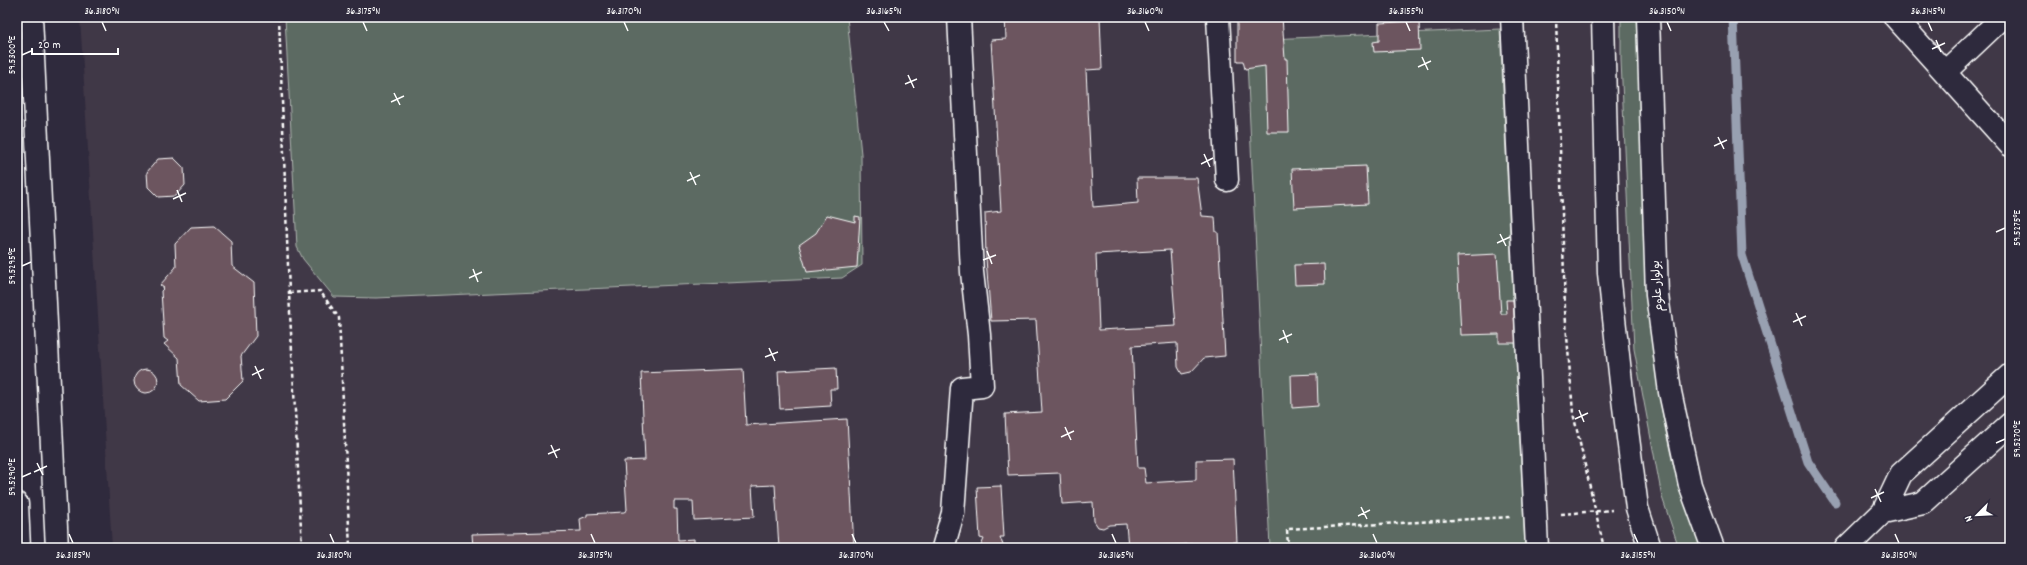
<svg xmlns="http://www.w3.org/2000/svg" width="2027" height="565" font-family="Dekko,'Playpen Sans Arabic',sans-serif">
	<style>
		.built { fill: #413747 }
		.green { fill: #5c6b62; stroke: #aeb5b0 }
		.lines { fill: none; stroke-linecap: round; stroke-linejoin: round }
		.stream { stroke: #98a0b1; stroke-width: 9 }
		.building { fill: #6c545e; stroke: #fff; fill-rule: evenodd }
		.minor-casing { stroke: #fff; stroke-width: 25 }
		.highway-casing { stroke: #fff; stroke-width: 25 }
		.path { stroke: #fff; stroke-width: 2.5; stroke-dasharray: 4 3; stroke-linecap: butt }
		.minor { stroke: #2f2a3d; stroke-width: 22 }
		.highway { stroke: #2f2a3d; stroke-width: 22 }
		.ticks { fill: none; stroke: #fff; stroke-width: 1.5 }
		.labels { text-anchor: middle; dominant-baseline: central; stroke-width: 3.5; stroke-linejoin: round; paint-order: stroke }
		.street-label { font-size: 12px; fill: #fff; stroke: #2f2a3d }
		.neatline { fill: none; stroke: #fff; stroke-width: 1.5 }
		.ticks-label { font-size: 10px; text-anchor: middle; fill: #fff }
	</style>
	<rect width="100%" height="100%" fill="#2f2a3d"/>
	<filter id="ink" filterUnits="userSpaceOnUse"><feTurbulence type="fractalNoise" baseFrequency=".025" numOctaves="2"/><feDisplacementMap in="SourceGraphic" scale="8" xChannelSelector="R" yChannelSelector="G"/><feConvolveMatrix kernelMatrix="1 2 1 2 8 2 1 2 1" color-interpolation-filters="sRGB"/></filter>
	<g filter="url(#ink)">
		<path class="built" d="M80,17H2010V548H112Z"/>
		<path class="green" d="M285,17H847L861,154L862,265L842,278L376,298L334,297L303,259L297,247Z
			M1621,17H1638C1639,89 1642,160 1646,232C1650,318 1655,405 1680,489C1686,509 1695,528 1703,548H1679L1662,497L1634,349L1621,60Z
			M1500,29L1525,548H1270L1246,40Z"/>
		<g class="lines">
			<path class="stream" d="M1733,17L1742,255L1808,462L1835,502
				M1863,547L1864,548"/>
		</g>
		<path class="building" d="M1005,17H1100L1102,69L1086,70L1093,207L1138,203L1137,178H1197L1202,216L1215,217L1216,232H1218L1225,356L1204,358L1191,372L1182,374L1178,367L1177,343L1132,346L1138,468H1144L1146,483L1196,480V460L1233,459L1237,542L1128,547L1126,524L1109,525L1103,528L1098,527L1094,521L1093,502L1062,504L1060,473L1008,475L1005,414L1042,412L1036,320L991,321L986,259L985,213L1001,211L991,40L1006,39ZM1170,250L1176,326L1099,330L1096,254Z
			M1282,17L1285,59H1287L1289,132H1267L1265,66L1245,69L1243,61H1237V18Z
			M1419,21L1420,50L1374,52L1373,42L1379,41V23Z
			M174,158L184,168L185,185L175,196L158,197L148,187L147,172L158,159Z
			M1366,166L1368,204L1294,208L1292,169Z
			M827,215L855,222V216L860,217L857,267L807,272L799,245L816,233Z
			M214,226L231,241L232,266L254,283L256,336L241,356L243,381L225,399L199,401L181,385L179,358L164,344L168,341L164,338L161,291L164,288L160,285L176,267L175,244L191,227Z
			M1497,254L1501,314H1507L1506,300H1513L1516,343H1499V334L1461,335L1457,256Z
			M1324,264L1325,284L1295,285L1294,265Z
			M836,368L837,389H830L831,406L780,409L778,371Z
			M743,369L746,425L847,419L854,548H779L775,485L752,486L754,517L694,520L693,501H674V509H677L678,540L694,539V548H473L472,534L581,531L580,519L587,516V514L624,512L627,510L624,461L645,460L641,373Z
			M134 381a12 12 0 1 1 24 0a12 12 0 1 1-24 0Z
			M1317,374L1318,406L1292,408L1291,375Z
			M1001,486L1004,537H1000L1004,548H980L984,539L980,538L977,487Z"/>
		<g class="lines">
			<g class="minor-casing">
				<path id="minor" d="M31,17L57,548
					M1218,17L1227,180
					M1512,17L1537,548
					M1603,17L1609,273L1622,391L1637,508L1650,548
					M1648,17L1657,295L1670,392L1690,485L1713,548
					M1895,17L2010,145
					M1945,72L2003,17
					M1883,512L1923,503L2010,424
					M943,548L953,513L962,388L982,386L979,335L972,272L959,17
					M1846,548L1883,512L1901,474L2010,375"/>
			</g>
			<g class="highway-casing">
				<path id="highway" d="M17,504L19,548"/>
			</g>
			<path class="path" d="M279,17L289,293L302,548
				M1556,17L1565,310L1573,413L1604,548
				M289,293L320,291L339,318L350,548
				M1561,514L1612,510
				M1288,548L1287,529L1511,517"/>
			<use href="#minor" class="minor"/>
			<use href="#highway" class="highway"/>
		</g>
	</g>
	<path class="ticks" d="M102,22L106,31M363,22L367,31M624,22L628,31M884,22L889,31M1145,22L1149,31M1406,22L1410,31M1667,22L1671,31M1928,22L1932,31M1936,40L1941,52M1932,49L1945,43M22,55L31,51M1422,57L1428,70M1418,67L1431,61M908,75L914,88M905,84L917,79M394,93L400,105M391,102L404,96M1718,137L1724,149M1714,146L1727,140M1204,154L1210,167M1201,164L1213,158M690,172L696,185M687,181L700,175M177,190L182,202M173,199L186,193M1996,232L2005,228M1500,234L1506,246M1497,243L1510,237M987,251L992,264M983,260L996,255M22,266L31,262M473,269L478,282M469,278L482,272M1796,313L1802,326M1793,322L1806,316M1283,330L1288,343M1279,340L1292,334M769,348L775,361M765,357L778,352M255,366L261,379M252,375L264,369M1579,410L1584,422M1575,419L1588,413M1065,427L1071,440M1061,437L1074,431M1996,443L2005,439M551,445L557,458M548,454L560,449M37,463L43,475M34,472L47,466M22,477L31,473M1875,489L1881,502M1871,498L1884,492M1361,507L1367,519M1358,516L1370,510M69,534L73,543M330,534L334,543M591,534L595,543M852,534L856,543M1112,534L1116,543M1373,534L1377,543M1634,534L1638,543M1895,534L1899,543"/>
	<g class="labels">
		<g class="street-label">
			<text transform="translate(1658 286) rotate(-94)">بولوار علوم</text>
		</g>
	</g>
	<rect width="2027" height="565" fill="none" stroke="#2f2a3d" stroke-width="44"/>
	<g transform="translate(1977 515) rotate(246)" stroke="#2f2a3d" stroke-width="3" paint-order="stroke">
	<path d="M0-3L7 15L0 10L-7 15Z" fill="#ffffff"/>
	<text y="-6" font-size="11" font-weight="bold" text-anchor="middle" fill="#ffffff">N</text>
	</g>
	<path d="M32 48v6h86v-6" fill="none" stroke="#ffffff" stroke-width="2"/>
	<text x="38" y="48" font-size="12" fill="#ffffff" stroke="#2f2a3d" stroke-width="3" paint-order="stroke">20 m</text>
	<rect x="22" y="22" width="1983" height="521" class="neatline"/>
	<g class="ticks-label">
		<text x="102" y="14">36.3180°N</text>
		<text x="363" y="14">36.3175°N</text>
		<text x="624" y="14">36.3170°N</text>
		<text x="884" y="14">36.3165°N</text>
		<text x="1145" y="14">36.3160°N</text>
		<text x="1406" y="14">36.3155°N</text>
		<text x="1667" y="14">36.3150°N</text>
		<text x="1928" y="14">36.3145°N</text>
		<text transform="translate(11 55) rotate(-90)" y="4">59.5300°E</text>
		<text transform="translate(2016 228) rotate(-90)" y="4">59.5275°E</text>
		<text transform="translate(11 266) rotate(-90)" y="4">59.5295°E</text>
		<text transform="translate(2016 439) rotate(-90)" y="4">59.5270°E</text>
		<text transform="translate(11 477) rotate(-90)" y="4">59.5290°E</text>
		<text x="73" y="558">36.3185°N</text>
		<text x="334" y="558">36.3180°N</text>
		<text x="595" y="558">36.3175°N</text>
		<text x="856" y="558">36.3170°N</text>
		<text x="1116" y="558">36.3165°N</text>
		<text x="1377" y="558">36.3160°N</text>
		<text x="1638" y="558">36.3155°N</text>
		<text x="1899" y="558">36.3150°N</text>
	</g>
</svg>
